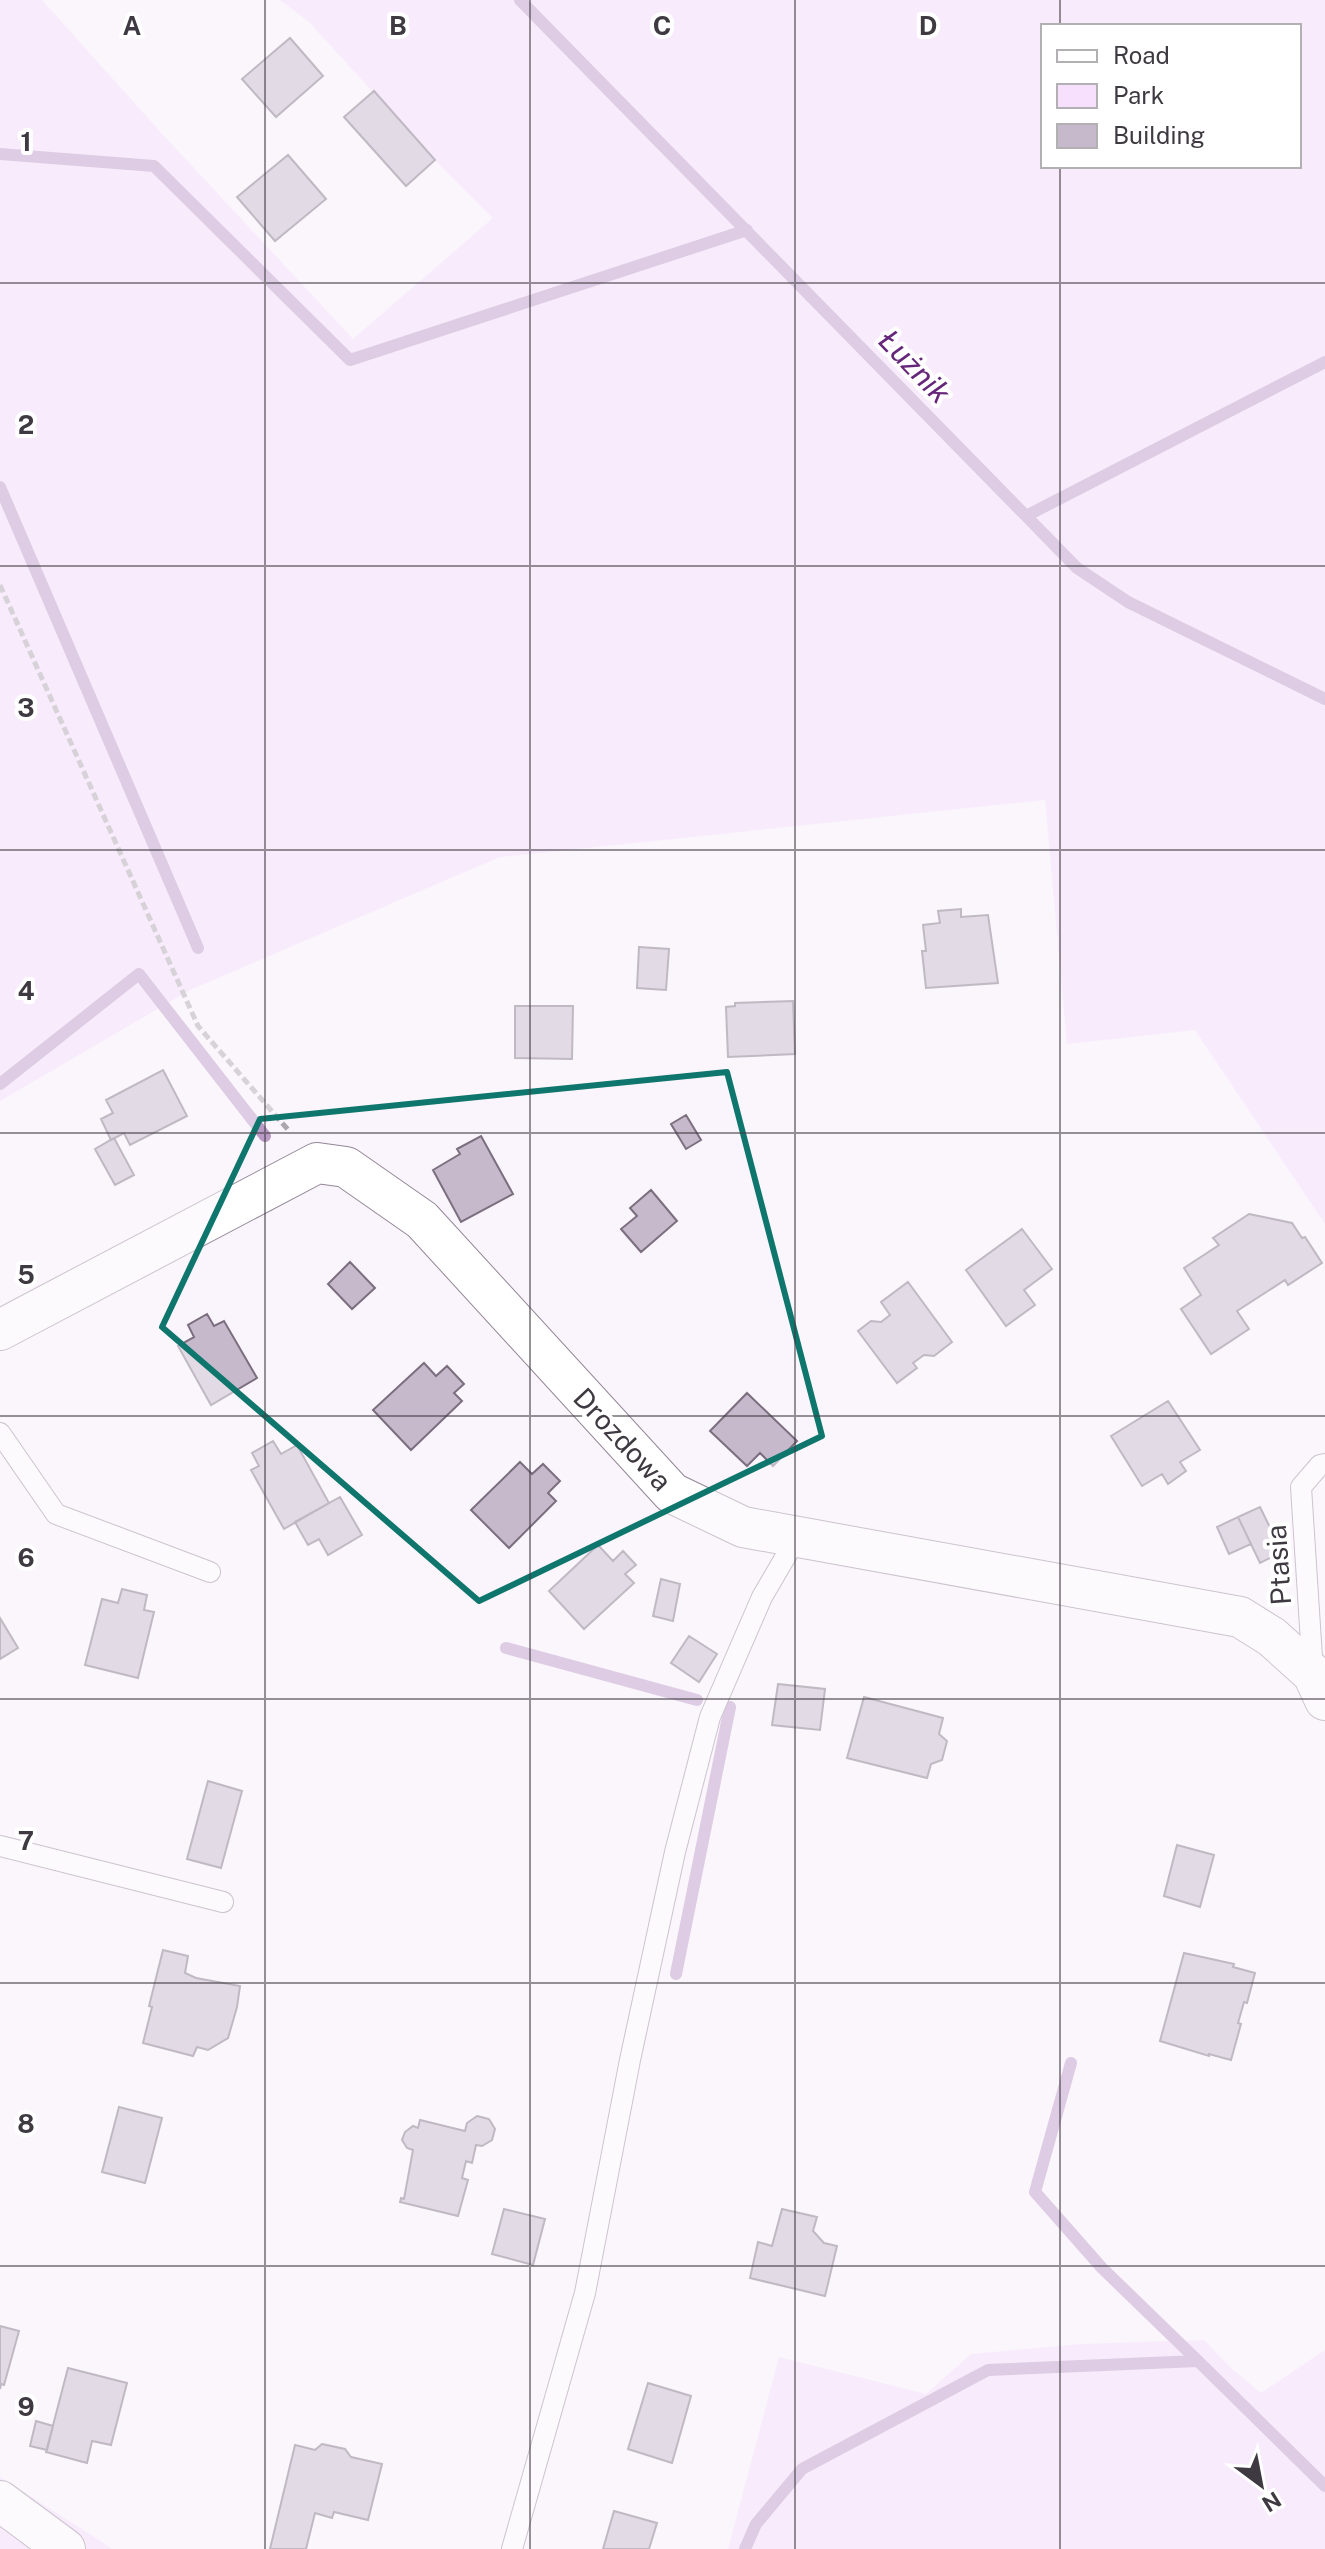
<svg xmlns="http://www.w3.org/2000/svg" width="1325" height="2549" font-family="'Public Sans',sans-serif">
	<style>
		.green { fill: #f6e0fd; fill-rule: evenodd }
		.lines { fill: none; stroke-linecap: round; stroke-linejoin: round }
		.stream { stroke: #ba9ac5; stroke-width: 12 }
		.building { fill: #c6b9cb; stroke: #7b6f7f; stroke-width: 2 }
		.service-casing { stroke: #948798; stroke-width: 22 }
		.minor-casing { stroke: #948798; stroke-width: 42 }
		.path { stroke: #aba6ad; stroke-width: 5; stroke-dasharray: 8 4; stroke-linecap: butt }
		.service { stroke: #fff; stroke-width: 20 }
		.minor { stroke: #fff; stroke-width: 40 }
		.marked { fill: none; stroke: #0f766e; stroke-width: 6; stroke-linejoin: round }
		.grid { fill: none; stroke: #3f3a41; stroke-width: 2; stroke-opacity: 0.55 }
		.labels { text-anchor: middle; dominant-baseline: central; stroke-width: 8; stroke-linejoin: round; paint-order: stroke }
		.street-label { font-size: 28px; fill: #3f3a41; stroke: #fff }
		.water-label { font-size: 30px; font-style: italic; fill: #662679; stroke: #fff }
		.grid-label { font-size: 26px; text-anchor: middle; font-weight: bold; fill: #3f3a41; stroke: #fff; stroke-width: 8; stroke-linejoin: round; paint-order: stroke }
	</style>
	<rect width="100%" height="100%" fill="#faf5fc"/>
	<path class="green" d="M0,0H42L164,136L353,339L493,218L435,160L309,22L280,0H1325V1224L1195,1030L1067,1044L1045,800L500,857L190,990L0,1101ZM1043,26H1299V166H1043Z
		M1204,2340L1232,2369L1261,2393L1325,2350V2549H728L779,2357L926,2394L971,2354L1081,2344Z
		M0,2477L99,2540L112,2549H0Z"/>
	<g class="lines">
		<path class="stream" d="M520,0L1077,568L1128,602L1325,699
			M0,154L154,166L350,360L747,230
			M0,487L198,948
			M1026,516L1325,362
			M0,1084L139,974L265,1136
			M506,1648L697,1700
			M676,1974L730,1707
			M1071,2063L1035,2192L1102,2268L1198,2361
			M745,2549L756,2524L802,2469L988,2370L1198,2361L1325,2486"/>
	</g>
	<path class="building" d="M290,38L323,76L276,117L242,79Z
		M374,91L435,160L406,186L344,117Z
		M288,155L326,199L275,241L237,197Z
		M961,909V917L988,915L998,983L926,988L922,951H926L923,925L940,923L938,911Z
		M639,947L669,949L666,990L637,988Z
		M793,1001L795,1054L728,1057L726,1007L735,1006V1003Z
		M515,1006H573L572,1059L515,1058Z
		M163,1070L187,1116L130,1145L124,1133L111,1140L101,1119L113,1113L106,1100Z
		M686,1115L701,1140L686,1149L671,1124Z
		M481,1136L513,1194L461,1222L433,1170L460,1154L457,1149Z
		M114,1138L134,1175L115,1185L95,1149Z
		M651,1190L677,1221L641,1252L621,1229L637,1216L630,1208Z
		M1249,1214L1292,1223L1302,1238L1305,1237L1322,1263L1288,1285L1285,1280L1237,1311L1249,1329L1211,1354L1181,1309L1201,1295L1184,1268L1219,1245L1213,1238Z
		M1022,1229L1052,1269L1024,1290L1035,1305L1006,1326L966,1270Z
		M350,1262L375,1288L352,1309L328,1284Z
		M908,1282L952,1342L934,1356L924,1355L913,1363L917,1368L897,1383L858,1331L871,1321L881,1322L890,1315L881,1302Z
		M207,1314L214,1326L224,1321L257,1378L211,1405L178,1346L194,1337L188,1325Z
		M424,1363L436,1376L447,1366L464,1384L454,1393L462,1401L411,1450L373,1410Z
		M747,1393L797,1441L773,1466L760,1453L747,1466L710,1431Z
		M1168,1401L1200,1450L1180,1462L1186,1471L1168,1484L1162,1474L1142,1486L1111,1436Z
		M273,1441L281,1454L297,1445L329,1503L284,1529L251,1470L259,1466L252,1453Z
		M520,1462L532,1474L543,1464L560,1481L548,1493L556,1501L509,1548L471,1510Z
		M340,1497L362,1535L328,1555L319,1539L308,1545L295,1522Z
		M1260,1507L1282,1552L1260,1563L1238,1517Z
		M1238,1517L1251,1544L1229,1554L1217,1527Z
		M598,1545L613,1561L623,1551L636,1565L625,1574L634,1583L584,1629L549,1591Z
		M661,1579L680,1584L673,1621L653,1616Z
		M122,1589L147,1595L144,1610L154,1612L138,1678L85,1665L102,1599L118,1603Z
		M0,1618L18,1648L0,1659Z
		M689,1636L717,1654L699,1682L671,1663Z
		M778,1684L825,1689L820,1730L772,1725Z
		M864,1697L943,1718L939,1734L947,1741L942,1760L931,1764L927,1778L847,1758Z
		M208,1781L242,1791L221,1868L187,1859Z
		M1177,1845L1214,1855L1200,1907L1164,1896Z
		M163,1950L188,1956L185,1973L196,1978L240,1986L237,2007L228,2038L208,2050L197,2047L193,2056L143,2043L152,2007L149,2006Z
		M1184,1953L1234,1964L1233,1967L1255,1973L1247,2003L1244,2002L1238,2023L1241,2024L1231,2060L1209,2054V2056L1160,2041Z
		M119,2107L162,2118L145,2183L102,2172Z
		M477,2116L489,2119L495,2129L492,2140L482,2146L476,2145L472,2163L466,2161L462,2178L468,2180L458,2216L400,2202L401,2198L404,2199L413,2150L407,2148L402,2140L405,2132L413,2126L418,2128L420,2120L465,2131L467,2123Z
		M504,2209L545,2219L533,2265L492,2254Z
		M782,2209L817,2217L813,2231L824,2243L837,2246L825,2296L750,2278L758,2242L772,2246Z
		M0,2326L19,2331L4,2385L1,2384L0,2389Z
		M68,2368L127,2383L111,2445L92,2441L87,2463L46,2452Z
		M648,2383L691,2396L672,2463L628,2449Z
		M36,2421L53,2426L47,2450L30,2446Z
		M322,2444L345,2449L351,2457L382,2464L368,2520L334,2512L332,2518L315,2513L306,2549H270L295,2445L315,2450Z
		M614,2511L657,2523L649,2549H603Z"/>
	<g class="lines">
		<g class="service-casing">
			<path id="service" d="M0,1433L56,1514L210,1572
				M1313,1673L1301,1487L1320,1465L1325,1464
				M0,1846L223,1902
				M512,2549L585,2293L630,2060L675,1852L710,1717L762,1597L797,1537"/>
		</g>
		<g class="minor-casing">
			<path id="minor" d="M0,1330L317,1163L346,1167L422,1220L672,1493L743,1527L1240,1617L1272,1637L1313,1674L1325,1700
				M0,2501L65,2549"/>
		</g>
		<path class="path" d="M0,585L198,1026L290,1132"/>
		<use href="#service" class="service"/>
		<use href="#minor" class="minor"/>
	</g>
	<path d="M0 0H1325V2549H0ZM727,1072L822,1436L479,1601L162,1327L260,1119Z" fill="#faf5fc" fill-opacity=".55" fill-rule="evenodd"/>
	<path class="marked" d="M727,1072L822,1436L479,1601L162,1327L260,1119Z"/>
	<path class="grid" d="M265,0V2549M530,0V2549M795,0V2549M1060,0V26M1060,166V2549M0,283H1325M0,566H1325M0,850H1325M0,1133H1325M0,1416H1325M0,1699H1325M0,1983H1325M0,2266H1325"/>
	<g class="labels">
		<g class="street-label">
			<text transform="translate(623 1439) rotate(47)">Drozdowa</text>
			<text transform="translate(1278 1565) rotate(-94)">Ptasia</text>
		</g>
		<g class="water-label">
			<text transform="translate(915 366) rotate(46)">Łużnik</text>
		</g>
	</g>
	<g class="grid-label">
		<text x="132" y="35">A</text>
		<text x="398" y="35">B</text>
		<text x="662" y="35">C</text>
		<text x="928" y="35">D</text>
		<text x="26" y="151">1</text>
		<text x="26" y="434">2</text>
		<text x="26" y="717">3</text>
		<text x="26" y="1000">4</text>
		<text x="26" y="1284">5</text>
		<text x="26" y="1567">6</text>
		<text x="26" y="1850">7</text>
		<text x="26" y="2133">8</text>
		<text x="26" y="2416">9</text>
	</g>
	<rect x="1041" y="24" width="260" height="144" fill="#ffffff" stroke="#b2b0b3" stroke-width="2"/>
	<rect x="1057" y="50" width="40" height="12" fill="#ffffff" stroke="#b2b0b3" stroke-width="2"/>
	<text x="1113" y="64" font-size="24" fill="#3f3a41">Road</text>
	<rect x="1057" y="84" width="40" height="24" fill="#f6e0fd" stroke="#b2b0b3" stroke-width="2"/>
	<text x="1113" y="104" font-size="24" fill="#3f3a41">Park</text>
	<rect x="1057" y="124" width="40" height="24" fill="#c6b9cb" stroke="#b2b0b3" stroke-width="2"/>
	<text x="1113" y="144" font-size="24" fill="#3f3a41">Building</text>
	<g transform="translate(1261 2485) rotate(148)" stroke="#ffffff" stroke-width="6" paint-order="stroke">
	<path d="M0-6L14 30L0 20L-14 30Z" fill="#3f3a41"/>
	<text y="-12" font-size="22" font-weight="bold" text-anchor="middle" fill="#3f3a41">N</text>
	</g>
</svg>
